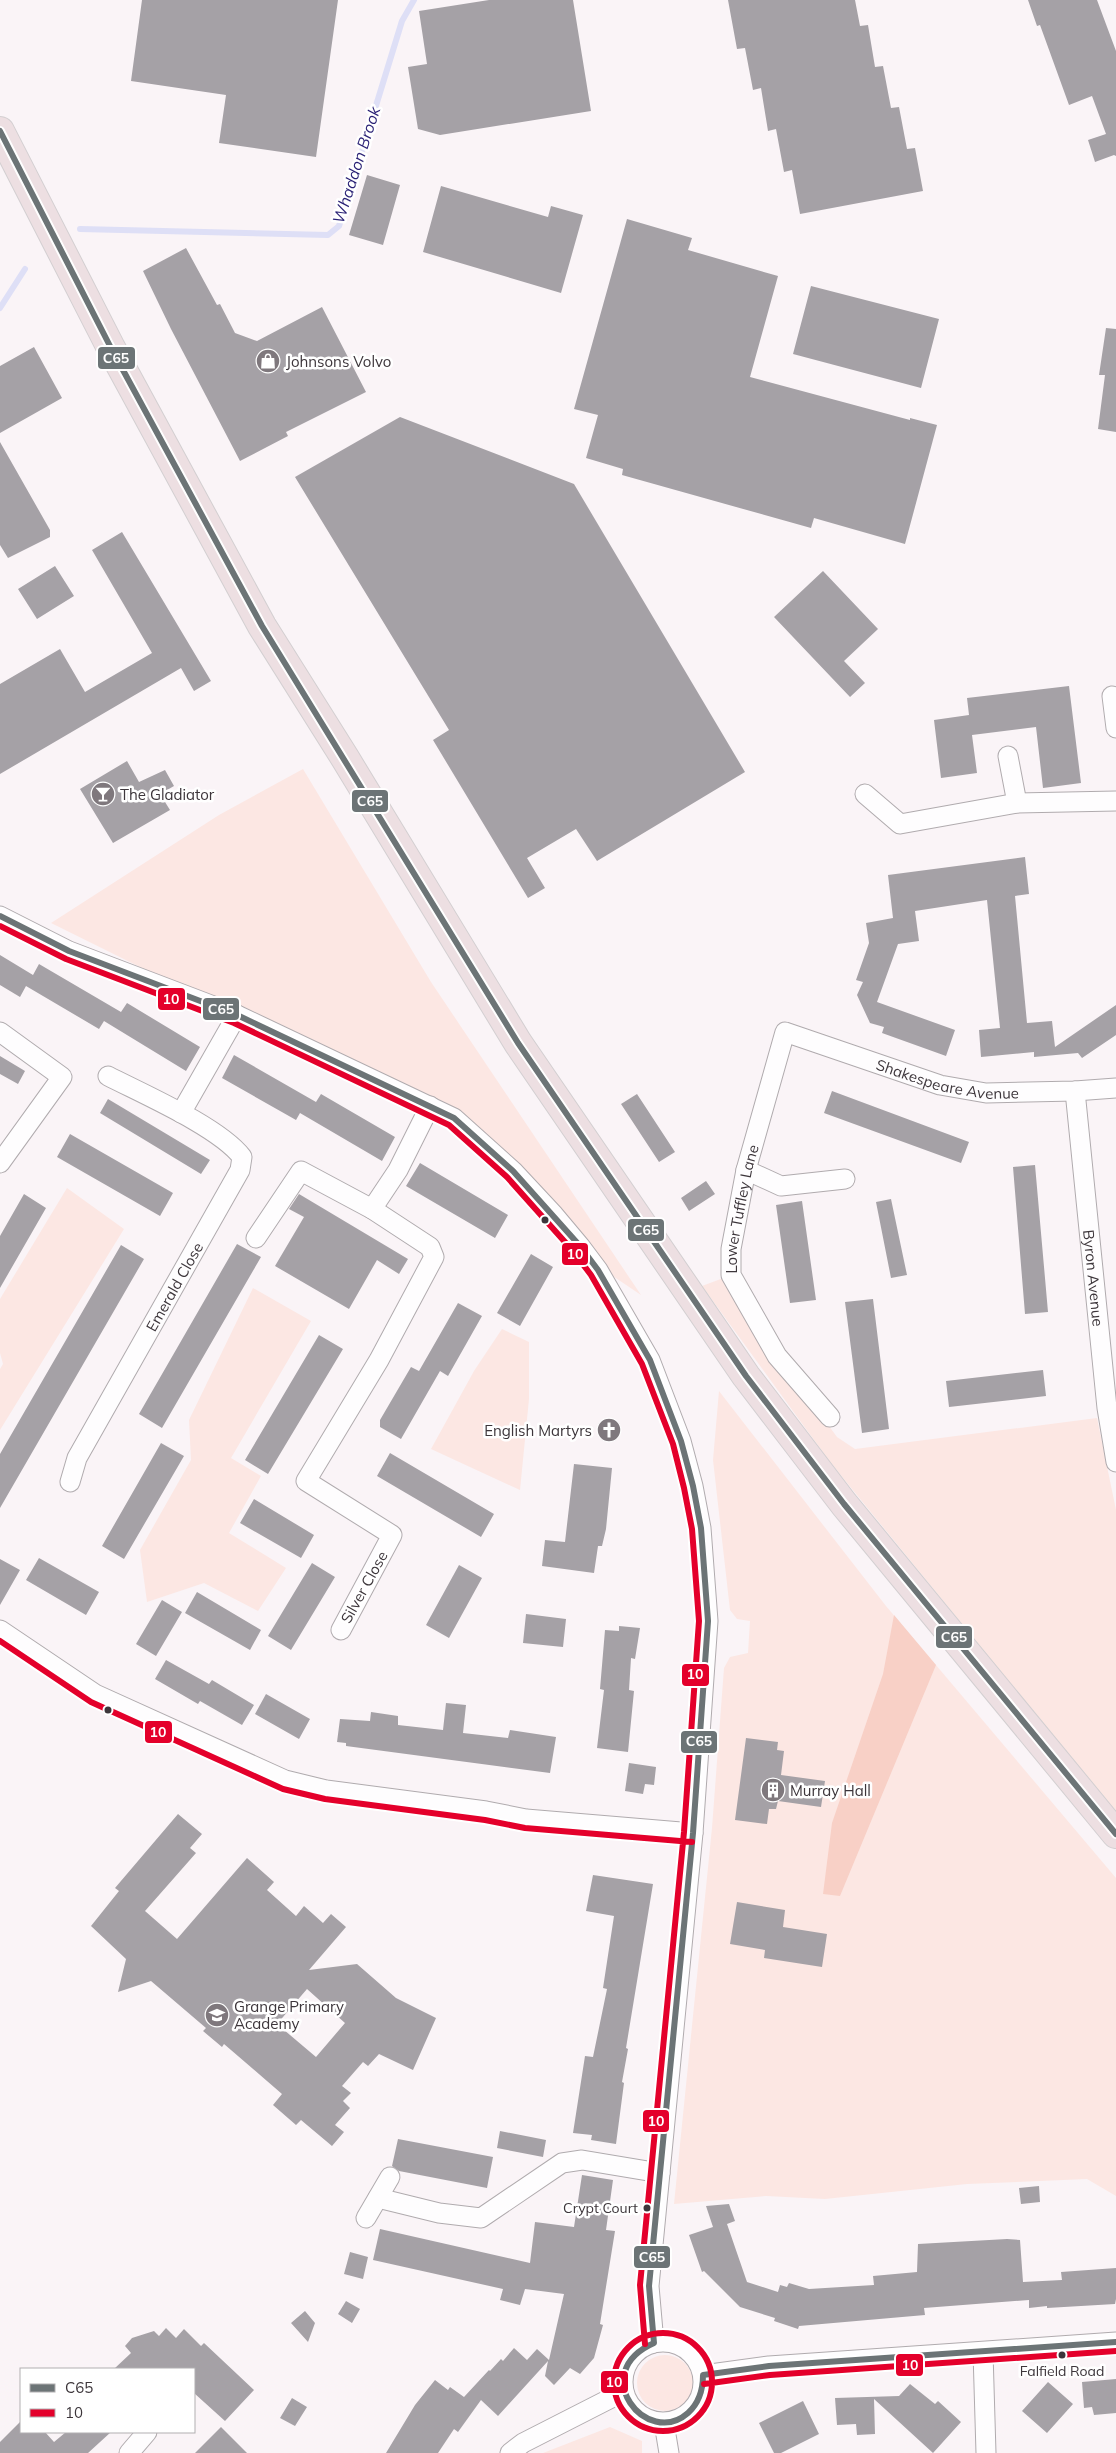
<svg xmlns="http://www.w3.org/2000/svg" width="1116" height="2453" font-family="Mulish,sans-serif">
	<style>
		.green { fill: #fce7e3 }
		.forest { fill: #f8d0c6 }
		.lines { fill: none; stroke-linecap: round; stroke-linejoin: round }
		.stream { stroke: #dedff6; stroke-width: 6 }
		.building { fill: #a5a1a6; fill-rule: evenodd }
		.street-casing { stroke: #b0abae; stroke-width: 21 }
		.highway-casing { stroke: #d3cfd1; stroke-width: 30 }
		.street { stroke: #fefdfe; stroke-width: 19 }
		.highway { stroke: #eddfe2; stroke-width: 28 }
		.bus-1-casing { stroke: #fff; stroke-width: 10 }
		.bus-2-casing { stroke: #fff; stroke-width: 10 }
		.bus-1 { stroke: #6c7476; stroke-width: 6 }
		.bus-2 { stroke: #e4002b; stroke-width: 6 }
		.bus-dot { fill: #3d363b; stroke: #fff; stroke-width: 2 }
		.labels { text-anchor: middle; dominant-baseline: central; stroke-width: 5; stroke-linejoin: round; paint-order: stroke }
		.bus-label { font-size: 14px; fill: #3d363b; stroke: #fff; text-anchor: end }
		.poi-label { font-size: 15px; fill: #3d363b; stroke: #fff; text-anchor: start }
		.street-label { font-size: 15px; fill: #3d363b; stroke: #fff }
		.water-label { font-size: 16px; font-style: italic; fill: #281f74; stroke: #fff }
		.line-badge { stroke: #fff; stroke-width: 2 }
		.badge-label { font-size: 14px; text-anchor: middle; font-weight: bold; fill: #fff }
	</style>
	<rect width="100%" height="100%" fill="#faf4f7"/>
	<path class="green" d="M303,769L431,982L641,1295L592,1262L454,1118L237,1015L51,923L219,815Z
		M67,1188L124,1229L0,1430V1369L3,1364L0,1353V1299Z
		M726,1277L732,1293L837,1437L855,1449L1097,1418L1116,1510V1813L830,1462L702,1286Z
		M253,1288L311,1321L231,1458L261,1476L229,1533L286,1568L258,1611L204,1583L147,1602L140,1550L191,1460L189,1420Z
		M502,1329L529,1342V1399L520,1490L431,1449L474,1371Z
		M719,1391L886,1606L1116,1878V2196L1087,2179L967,2184L825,2199L766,2196L674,2204L712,1828L724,1668L730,1657L748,1653L750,1621L737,1619L730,1610L713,1460Z
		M637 2383a28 28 0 1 1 56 0a28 28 0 1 1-56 0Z
		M610,2427L642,2441V2453H543Z"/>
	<path class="forest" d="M894,1615L936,1665L840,1896L823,1894L832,1823L883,1674Z"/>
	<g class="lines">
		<path class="stream" d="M80,229L328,235L339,226L402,21L414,0
			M0,308L25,269"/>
	</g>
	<path class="building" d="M142,0H338L316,157L219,143L226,95L131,81Z
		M489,0H573L591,111L440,135L418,129L408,67L427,64L419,11Z
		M728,0H855L860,26L868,25L875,67L883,66L891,108L899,107L907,149L915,148L923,191L800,214L792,170L784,172L776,129L768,131L761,88L753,90L745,48L737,49Z
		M1028,0H1097L1116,51V156L1114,155L1095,162L1088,140L1106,134L1092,96L1069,105L1040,25L1037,26Z
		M367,175L400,185L383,245L349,235Z
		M441,186L548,217L551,206L583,215L561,293L423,252Z
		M627,219L692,238L688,250L778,276L750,377L910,420V418L937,425L905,544L814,518L811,528L622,475L623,469L586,458L598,415L574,409Z
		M186,248L217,305L220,304L235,333L257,341L322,307L366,392L286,432L288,436L240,461L171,329L143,271Z
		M811,286L939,319L921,388L793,354Z
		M1106,328L1116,329V432L1098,429L1105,375H1099Z
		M34,347L62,398L0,433V366Z
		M400,417L574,484L745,772L597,861L576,829L527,858L545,888L528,898L433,740L449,730L295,477Z
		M0,442L50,530V537L8,558L0,545Z
		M122,532L211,681L194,691L181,668L0,774V684L60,649L85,692L152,653L92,550Z
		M55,566L74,596L37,619L18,589Z
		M823,571L878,629L844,661L865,683L850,697L774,617Z
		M1069,686L1081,783L1043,788L1036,727L972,735L977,773L941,778L934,720L969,715L967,698Z
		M127,761L139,782L165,770L174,786L160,794L170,810L113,843L80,789Z
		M1025,857L1029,894L1015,896L1027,1023L1052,1021L1055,1047L1116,1005V1035L1082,1058L1078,1053L1034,1057V1052L981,1057L979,1030L1000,1028L987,900L915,911L919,941L898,944L877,1002L955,1030L946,1056L882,1033L884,1027L870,1023L857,995L863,982L856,980L869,943L866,923L893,918L888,875Z
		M0,955L33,975L39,964L121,1012L127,1003L200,1047L186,1071L104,1021L99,1029L26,986L20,997L0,985Z
		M234,1055L316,1102L321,1094L395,1137L382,1161L300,1113L296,1120L222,1078Z
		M0,1056L25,1071L18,1084L0,1074Z
		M832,1091L969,1142L961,1163L824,1113Z
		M637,1094L675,1152L659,1162L621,1104Z
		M108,1099L210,1160L201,1174L100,1113Z
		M70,1134L173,1193L160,1216L57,1157Z
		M420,1163L508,1215L495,1238L406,1186Z
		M1035,1165L1048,1312L1025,1314L1013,1167Z
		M706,1181L715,1194L689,1211L681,1198Z
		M24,1194L46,1208L0,1288V1236Z
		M299,1194L408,1259L399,1274L377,1260L349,1309L275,1266L304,1217L289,1209Z
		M891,1199L907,1275L891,1278L876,1202Z
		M802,1201L816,1300L790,1303L776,1205Z
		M237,1244L261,1257L162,1428L139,1414Z
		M121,1245L144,1259L0,1508V1454Z
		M531,1254L553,1267L520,1326L497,1313Z
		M873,1299L889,1429L862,1433L845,1302Z
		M458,1303L482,1316L448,1376L440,1371L401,1439L380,1427V1420L411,1367L419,1371Z
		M319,1335L343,1349L268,1474L245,1460Z
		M1043,1370L1046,1396L949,1407L946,1381Z
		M161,1443L184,1456L124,1559L102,1546Z
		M390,1453L494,1514L481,1537L377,1476Z
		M574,1464L612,1468L606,1529L602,1546H598L594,1573L542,1566L545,1540L565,1542Z
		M254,1499L314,1535L301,1558L240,1523Z
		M39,1558L99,1592L86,1615L26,1580Z
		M0,1559L20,1570L0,1605Z
		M312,1563L335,1577L291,1650L268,1636Z
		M459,1565L482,1578L449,1638L426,1625Z
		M197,1592L261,1630L250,1650L185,1613Z
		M162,1600L182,1612L156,1656L136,1644Z
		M526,1614L566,1619L563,1647L523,1643Z
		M619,1626L640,1628L635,1659L631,1658L629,1690L634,1691L628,1752L597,1748L604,1690L600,1689L605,1630L619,1631Z
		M166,1660L209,1684L212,1680L254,1705L242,1725L200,1701L198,1704L155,1679Z
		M266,1694L310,1719L299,1739L255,1714Z
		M446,1703L466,1705L463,1733L508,1738L510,1730L556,1737L550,1773L346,1746V1743L337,1742L340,1719L370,1721L371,1712L398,1716V1725L443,1730Z
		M746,1738L778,1742L777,1750L784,1751L781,1775L825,1781L821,1807L778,1801L776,1809H769L767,1824L735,1820Z
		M629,1763L656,1767L654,1785L645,1784L643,1794L625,1791Z
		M178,1814L202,1834L190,1848L196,1853L145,1911L177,1939L247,1858L274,1882L267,1890L296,1916L304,1906L323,1923L331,1914L346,1927L309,1970L357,1964L396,1998L436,2018L413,2070L379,2054L368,2066L363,2062L342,2086L351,2093L343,2101L350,2108L335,2125L344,2132L332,2146L301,2120L296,2125L273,2105L282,2094L224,2044L222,2047L203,2031L206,2028L151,1981L118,1992L126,1959L91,1926L119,1891L115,1888ZM307,1989L345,2023L316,2057L277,2024Z
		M593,1875L653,1884L626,2048L628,2049L622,2082L624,2083L616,2144L591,2140L592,2135L573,2133L585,2056L593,2057L607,1989L603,1988L614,1916L586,1911Z
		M737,1902L785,1910L783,1927L827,1934L822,1967L764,1958L765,1950L730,1944Z
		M500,2131L546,2140L543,2157L497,2148Z
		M398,2139L493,2157L487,2188L399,2171L392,2166Z
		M582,2175L613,2180L606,2230L615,2231L600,2324L603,2325L594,2358L580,2374L570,2368L554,2385L545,2376L548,2361L498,2416L481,2400L458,2432L454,2429L438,2453H386L415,2405L435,2380L448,2390L450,2387L464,2397L489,2370L490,2371L501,2359L503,2361L514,2348L527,2360L537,2349L549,2360L564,2294L525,2289L520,2305L500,2300L503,2289L373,2260L380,2229L530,2263L535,2222L574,2227Z
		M1039,2186L1040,2202L1021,2204L1019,2188Z
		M729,2204L735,2221L727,2224L747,2282L778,2292L780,2285L787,2287L789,2283L809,2289L874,2285L873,2276L917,2272L918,2244L1007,2239L1020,2240L1023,2282L1062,2280L1061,2272L1116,2268V2299L1115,2304L1047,2308V2306L1029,2308V2300L924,2308L925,2315L799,2326L798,2329L774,2321L775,2318L740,2307L704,2271L702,2272L689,2235L713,2227L706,2206Z
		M350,2252L368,2257L363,2279L344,2274Z
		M346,2301L360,2309L352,2323L338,2314Z
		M305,2311L315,2323L308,2342L291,2323Z
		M166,2328L176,2338L184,2329L201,2346L204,2343L254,2390L225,2421L194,2393V2369H114L131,2353L125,2346L132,2338L154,2331L159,2336Z
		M1116,2379V2413L1094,2415L1092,2407L1084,2408L1082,2382Z
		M1048,2382L1073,2404L1047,2433L1022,2411Z
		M910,2384L935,2404L938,2401L961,2422L933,2453L874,2399L875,2434L857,2435L856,2424L837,2425L835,2398L899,2396Z
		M292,2398L307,2407L295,2426L280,2418Z
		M803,2401L819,2434L781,2453H774L759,2423Z
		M20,2422L21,2432H45L54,2442L66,2432H111L88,2453H0V2442Z
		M221,2427L247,2453H195Z"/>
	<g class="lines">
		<g class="street-casing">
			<g id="street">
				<path d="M1112,696L1116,728"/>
				<path d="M1008,756L1017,803"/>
				<path d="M865,794L900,824L1017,803L1116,801"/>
				<path d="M0,916L69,951L237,1015L454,1118L513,1171L554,1215L580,1246L598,1270L650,1360L681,1441L693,1486L701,1528L708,1621L693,1833L649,2286L654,2343"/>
				<path d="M0,1032L62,1077L0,1163"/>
				<path id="s1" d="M1075,1091L1107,1408L1116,1462"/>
				<path d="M181,1113L237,1015"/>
				<path d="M746,1170L781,1186L845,1179"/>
				<path d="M372,1209L398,1170L430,1106"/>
				<path d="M256,1238L301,1171L372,1209L430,1247L434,1257L379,1360L306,1481L392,1535L341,1630"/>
				<path id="s2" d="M830,1417L777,1356L731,1275V1249L746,1170L785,1032L940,1085L986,1093L1075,1091L1116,1088"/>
				<path id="s3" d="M70,1482L77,1458L240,1170L242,1157C219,1127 143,1094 108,1076"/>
				<path d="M0,1630L95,1694L285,1780L326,1790L486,1811L526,1819L693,1833"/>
				<path d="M378,2198L439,2213L481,2218L562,2163L582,2160L660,2173"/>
				<path d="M366,2218L390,2177"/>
				<circle cx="663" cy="2382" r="40"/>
				<path d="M983,2352L986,2453"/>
				<path d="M703,2375L769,2366L1116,2342"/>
				<path d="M664,2423L669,2453"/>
				<path d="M129,2453L147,2432"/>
				<path d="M510,2453L523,2443L623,2392"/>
			</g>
		</g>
		<g class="highway-casing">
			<path id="highway" d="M0,131L111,348L262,626L345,758L518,1043L746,1376L844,1504L1116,1834"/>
		</g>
		<use href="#street" class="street"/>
		<use href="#highway" class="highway"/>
		<g class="bus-1-casing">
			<path id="bus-1" d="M0,131L111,348L262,626L518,1043L746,1376L844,1504L1116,1834
				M0,916L69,951L237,1015L454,1118L513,1171L580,1246L598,1270L650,1360L681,1441L693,1486L701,1528L708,1621L693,1833L649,2286L654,2343C586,2373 647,2449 688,2413C699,2403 703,2390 703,2375L769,2366L1116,2342"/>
		</g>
		<g class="bus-2-casing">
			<path id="bus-2" d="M0,926L66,959L234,1023L449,1125L507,1177L573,1251L591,1275L642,1364L673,1444L684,1488L692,1529L699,1621L684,1832L640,2285L645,2344
				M0,1641L91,1702L283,1789L325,1799L485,1820L525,1828L692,1842
				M614 2382a49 49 0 1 1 98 0a49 49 0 1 1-98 0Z
				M704,2384L770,2375L1116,2351"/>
		</g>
		<use href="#bus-1" class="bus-1"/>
		<use href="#bus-2" class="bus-2"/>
	</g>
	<defs>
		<g id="shop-disc" transform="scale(1.25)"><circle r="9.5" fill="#7f787d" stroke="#fff"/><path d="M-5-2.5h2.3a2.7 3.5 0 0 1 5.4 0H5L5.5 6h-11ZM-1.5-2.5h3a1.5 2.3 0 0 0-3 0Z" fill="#fff"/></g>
		<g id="bar-disc" transform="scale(1.25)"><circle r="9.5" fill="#7f787d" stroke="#fff"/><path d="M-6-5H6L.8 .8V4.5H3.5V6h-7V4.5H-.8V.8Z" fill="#fff"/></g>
		<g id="church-disc" transform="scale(1.25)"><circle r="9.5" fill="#7f787d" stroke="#fff"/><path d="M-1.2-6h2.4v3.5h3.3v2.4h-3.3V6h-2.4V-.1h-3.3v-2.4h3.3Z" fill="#fff"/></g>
		<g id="building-disc" transform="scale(1.25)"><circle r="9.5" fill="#7f787d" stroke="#fff"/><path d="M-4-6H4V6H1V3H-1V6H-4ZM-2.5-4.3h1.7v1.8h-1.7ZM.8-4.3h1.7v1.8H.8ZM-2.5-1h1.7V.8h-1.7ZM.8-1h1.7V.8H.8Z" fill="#fff"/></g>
		<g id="school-disc" transform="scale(1.25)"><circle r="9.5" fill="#7f787d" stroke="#fff"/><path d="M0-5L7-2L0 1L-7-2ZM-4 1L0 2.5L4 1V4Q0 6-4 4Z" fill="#fff"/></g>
	</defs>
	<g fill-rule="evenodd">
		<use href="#shop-disc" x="268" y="361"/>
		<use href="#bar-disc" x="103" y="794"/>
		<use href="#church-disc" x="609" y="1430"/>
		<use href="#building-disc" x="773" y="1790"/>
		<use href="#school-disc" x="217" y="2015"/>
	</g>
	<g class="bus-dot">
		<circle cx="545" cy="1220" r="4.5"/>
		<circle cx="108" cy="1710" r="4.5"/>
		<circle cx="647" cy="2208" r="4.5"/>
		<circle cx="1062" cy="2355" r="4.5"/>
	</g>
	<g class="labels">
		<g class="bus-label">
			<text x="638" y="2208">Crypt Court</text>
			<text x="1062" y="2371" text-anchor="middle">Falfield Road</text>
		</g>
		<g class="poi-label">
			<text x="286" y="361">Johnsons Volvo</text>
			<text x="120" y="794">The Gladiator</text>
			<text x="592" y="1430" text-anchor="end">English Martyrs</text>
			<text x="790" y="1790">Murray Hall</text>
			<text x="234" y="2006">Grange Primary<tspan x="234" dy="17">Academy</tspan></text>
		</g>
		<g class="street-label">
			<text stroke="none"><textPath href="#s2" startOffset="594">Shakespeare Avenue</textPath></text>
			<text stroke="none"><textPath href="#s2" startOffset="241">Lower Tuffley Lane</textPath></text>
			<text stroke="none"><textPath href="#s1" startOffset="188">Byron Avenue</textPath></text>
			<text stroke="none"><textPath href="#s3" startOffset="222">Emerald Close</textPath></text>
			<text transform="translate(364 1587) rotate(-61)">Silver Close</text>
		</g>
		<g class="water-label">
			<text transform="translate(356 165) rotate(-72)">Whaddon Brook</text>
		</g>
	</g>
	<g class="line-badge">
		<rect x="97" y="346" width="39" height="24" rx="5" fill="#6c7476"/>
		<rect x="351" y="789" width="38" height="24" rx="5" fill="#6c7476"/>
		<rect x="157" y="987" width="29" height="24" rx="5" fill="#e4002b"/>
		<rect x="202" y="997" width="38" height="24" rx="5" fill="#6c7476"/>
		<rect x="627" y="1218" width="38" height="24" rx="5" fill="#6c7476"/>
		<rect x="561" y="1242" width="28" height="24" rx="5" fill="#e4002b"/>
		<rect x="935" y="1625" width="38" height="24" rx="5" fill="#6c7476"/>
		<rect x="681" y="1663" width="29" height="24" rx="5" fill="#e4002b"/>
		<rect x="144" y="1720" width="29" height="24" rx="5" fill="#e4002b"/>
		<rect x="680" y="1730" width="38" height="24" rx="5" fill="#6c7476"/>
		<rect x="642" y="2109" width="28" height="24" rx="5" fill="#e4002b"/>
		<rect x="633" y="2245" width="38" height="24" rx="5" fill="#6c7476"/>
		<rect x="895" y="2353" width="29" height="24" rx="5" fill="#e4002b"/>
		<rect x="600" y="2370" width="29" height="24" rx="5" fill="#e4002b"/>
	</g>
	<g class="badge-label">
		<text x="116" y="363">C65</text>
		<text x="370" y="806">C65</text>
		<text x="171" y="1004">10</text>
		<text x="221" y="1014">C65</text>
		<text x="646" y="1235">C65</text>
		<text x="575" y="1259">10</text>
		<text x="954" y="1642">C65</text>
		<text x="695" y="1679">10</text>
		<text x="158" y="1737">10</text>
		<text x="699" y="1746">C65</text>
		<text x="656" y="2126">10</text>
		<text x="652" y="2262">C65</text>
		<text x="910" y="2370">10</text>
		<text x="614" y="2387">10</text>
	</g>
	<rect x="20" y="2368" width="175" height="65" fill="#ffffff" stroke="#b1afb1"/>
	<rect x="30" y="2384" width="25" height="8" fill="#6c7476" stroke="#b1afb1"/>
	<text x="65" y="2393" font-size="15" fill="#3d363b">C65</text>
	<rect x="30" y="2409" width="25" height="8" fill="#e4002b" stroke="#b1afb1"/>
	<text x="65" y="2418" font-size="15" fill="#3d363b">10</text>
</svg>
